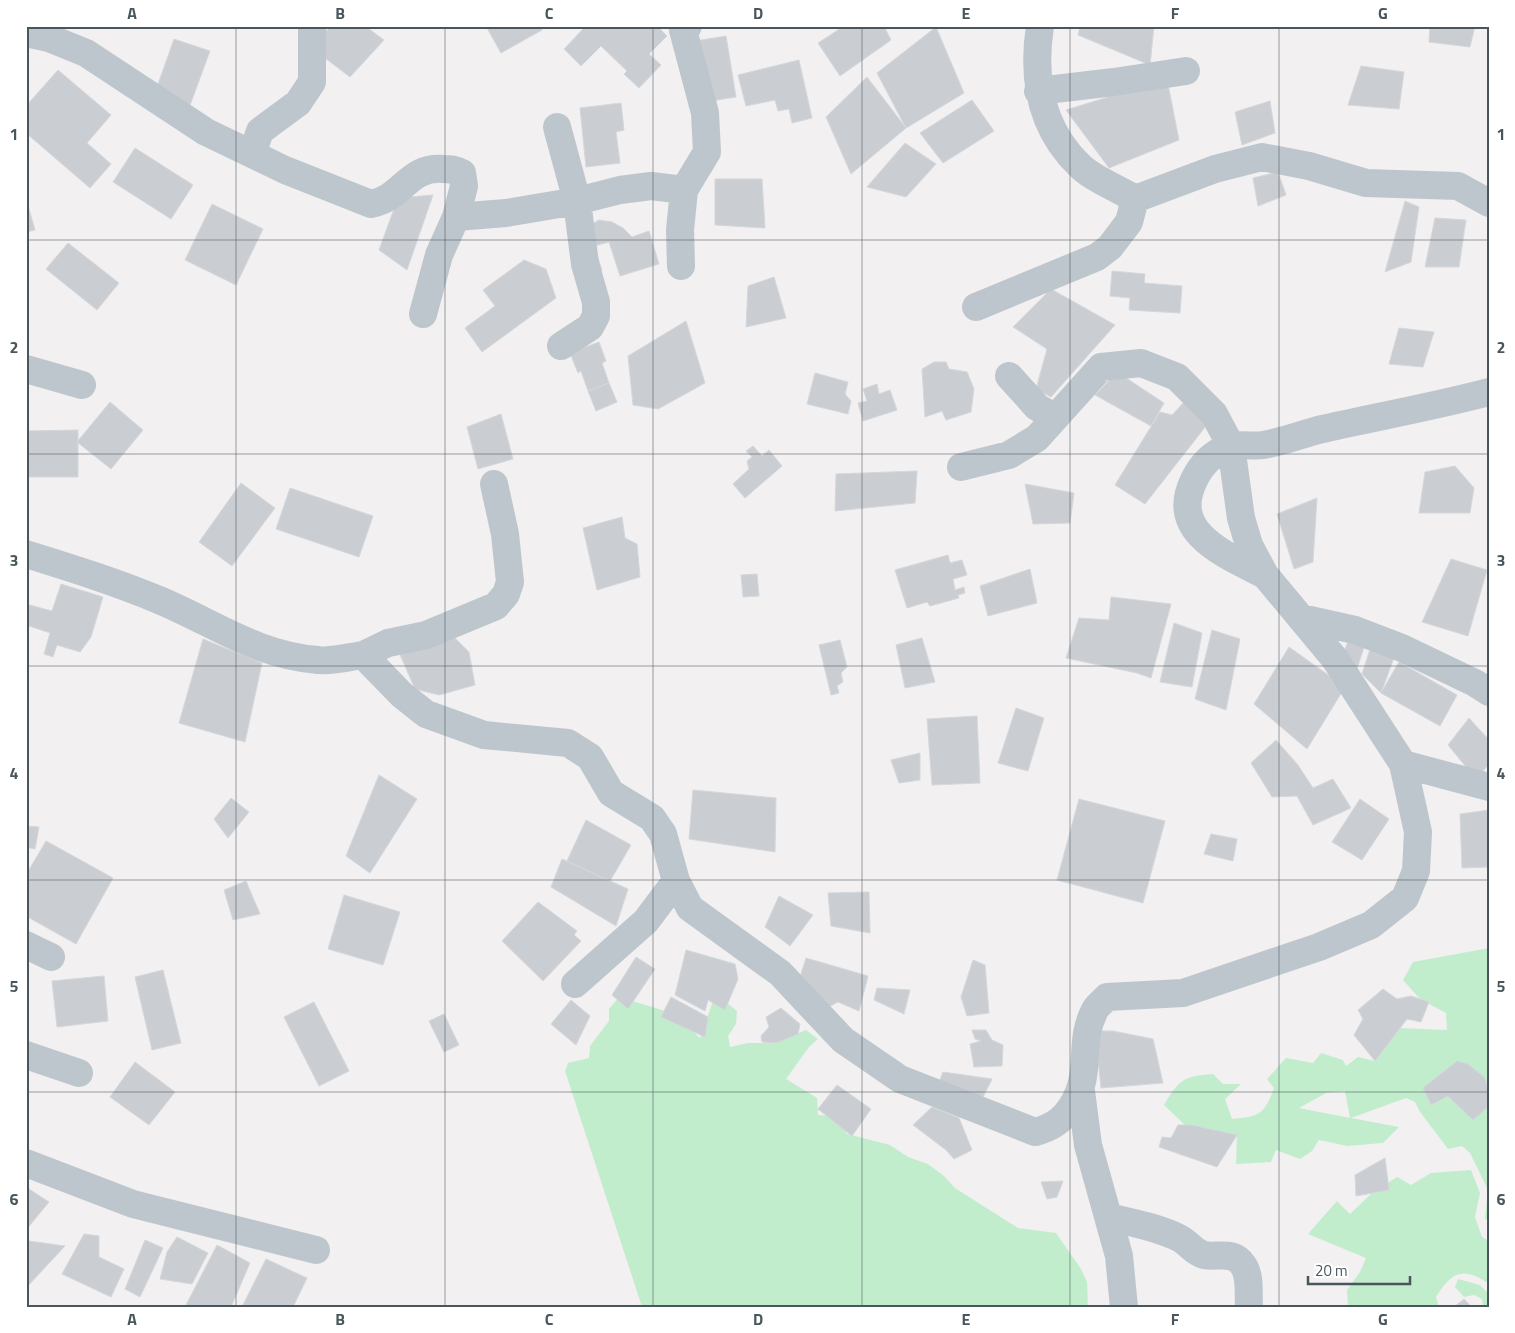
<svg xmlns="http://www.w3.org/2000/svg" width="1515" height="1333" font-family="'Titillium Web',sans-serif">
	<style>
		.green { fill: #c2edcd; fill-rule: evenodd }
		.building { fill: #caced2; stroke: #d4d7db }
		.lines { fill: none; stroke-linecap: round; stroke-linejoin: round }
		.minor { stroke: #bdc6cc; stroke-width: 28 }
		.grid { fill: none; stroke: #49565c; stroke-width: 1; stroke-opacity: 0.55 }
		.neatline { fill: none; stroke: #49565c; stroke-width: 2 }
		.grid-label { font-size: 16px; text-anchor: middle; font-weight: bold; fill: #49565c }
	</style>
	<rect width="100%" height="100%" fill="#f2f0f0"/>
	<path class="green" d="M1489,948V1220L1485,1219L1488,1190L1470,1153L1462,1146L1448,1149L1420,1112L1415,1102L1406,1098L1351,1118L1399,1127L1383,1143L1347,1146L1319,1140L1312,1151L1300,1159L1276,1150L1271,1162L1236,1164L1237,1135L1185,1125L1164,1105C1179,1080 1183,1076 1213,1074L1223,1084H1241L1225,1099L1232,1119C1260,1116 1264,1115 1274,1088L1267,1079L1286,1058L1313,1063L1321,1053L1343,1060L1346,1066L1358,1057L1375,1061L1400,1028L1447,1030L1446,1013L1420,999L1403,980L1413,962ZM1345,1091L1350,1118L1299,1108L1326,1093Z
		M619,997L672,1013L700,1038L713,1001L726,1002L737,1011L736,1024L728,1036L730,1047L748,1043H776L806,1030L818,1039L809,1047L786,1079L817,1098L818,1115L836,1116L847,1134L890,1145L908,1157L928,1164L944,1176L955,1188L1018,1228L1056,1233L1081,1269L1087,1282L1088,1307H642L565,1071L568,1063L589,1058L590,1046L609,1021V1009Z
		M1471,1170L1480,1193L1475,1217L1482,1237L1489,1241V1284C1462,1265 1451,1273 1436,1297L1439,1307H1348L1347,1290L1360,1272L1366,1258L1308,1234L1337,1201L1350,1214L1372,1193L1397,1177L1411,1185L1431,1173Z
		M1458,1279L1480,1285L1489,1294V1307H1483L1482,1299L1474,1295L1464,1297L1455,1287Z"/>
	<path class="building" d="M333,26H365L384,40L350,77L321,55L323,33Z
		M486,26H540L542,30L501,53Z
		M586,26H657L667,36L649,54L661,65L639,88L624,74L627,71L601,46L581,66L564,49Z
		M844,26H884L891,40L840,76L818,43Z
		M1080,26H1154L1150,65L1078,35Z
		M1430,26H1475L1470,47L1429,42Z
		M936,27L964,93L906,128L877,73Z
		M726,36L736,97L705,102L695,41Z
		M174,39L210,51L189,108L157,87Z
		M799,60L812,118L792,123L789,109L778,111L775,100L746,106L738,75Z
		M1361,66L1404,72L1399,109L1348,105Z
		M58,70L111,115L87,143L111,164L90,188L26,133V106Z
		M867,77L906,128L851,174L826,117Z
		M1167,79L1179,140L1109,168L1066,110Z
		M972,100L994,131L943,163L920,133Z
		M1270,101L1275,133L1242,145L1235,112Z
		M621,103L624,130L616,132L620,163L586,167L580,108Z
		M905,143L936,164L906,197L867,187Z
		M135,148L193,185L171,219L113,182Z
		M1278,172L1286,195L1258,206L1253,178Z
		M715,179H762L765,228L715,225Z
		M433,195L407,270L379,250L398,198Z
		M26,199L35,230L26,232Z
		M1405,201L1419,207L1411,262L1385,272Z
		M212,204L263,229L236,285L185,260Z
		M1435,218L1466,220L1459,267H1425Z
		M599,220L612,222L623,228L632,237L649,231L659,264L620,276L609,242L594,246L602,270L597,272L587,227Z
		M68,243L119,283L97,310L46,269Z
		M524,260L546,269L556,298L482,352L465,328L495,306L483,290Z
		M1112,271L1145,274L1144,283L1182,286L1180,313L1129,310L1130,298L1110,296Z
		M774,277L786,318L746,327L748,286Z
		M1051,289L1115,325L1051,397L1036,389L1047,349L1013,327Z
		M686,321L705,383L658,409L633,405L628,356Z
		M1399,328L1434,332L1423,367L1389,364Z
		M599,342L606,361L602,363L609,383L588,391L581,371L578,373L570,353Z
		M934,362H946L949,369L967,372L974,389L971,412L946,420L942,411L925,417L922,369Z
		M1117,372L1164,403L1151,426L1095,395Z
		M815,373L848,382L845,394L851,401L848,414L807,404Z
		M609,383L617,402L596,411L588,391Z
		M877,384L879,394L890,390L897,410L863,421L858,403L867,401L863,389Z
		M1186,400L1213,417L1145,504L1115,485L1160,412L1172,415Z
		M110,402L143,430L111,469L77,442Z
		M501,414L513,459L478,469L467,427Z
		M78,430V477H26V431Z
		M753,446L762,456L769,450L782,466L745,498L733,484L749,469L747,461L752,457L746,451Z
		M1455,466L1474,488L1470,513H1419L1425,472Z
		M917,471L915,503L835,511L836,474Z
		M241,483L275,508L232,566L199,542Z
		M1025,484L1074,493L1070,523L1033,524Z
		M290,488L373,516L359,557L276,529Z
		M1317,498L1313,562L1294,569L1277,514Z
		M622,517L625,538L637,544L640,577L597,590L583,528Z
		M948,555L950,563L962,560L967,575L953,579L955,590L964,587L965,593L958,595L959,598L930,606L927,602L907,608L895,570Z
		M1451,559L1487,570L1468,636L1422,622Z
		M1030,569L1037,603L988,616L980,586Z
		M757,574L759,596L743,597L741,575Z
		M61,584L103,597L91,637L80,652L57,645L53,657L44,654L50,633L26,625V604L52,611Z
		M1111,597L1171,604L1151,678L1137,673L1066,658L1079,618L1109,620Z
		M1174,623L1202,633L1192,687L1160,682Z
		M1212,630L1240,639L1226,710L1195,699Z
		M454,637L469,652L475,685L439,695L415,689L398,650Z
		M1350,637L1366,641L1356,672L1342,656Z
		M922,638L935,682L905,688L896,645Z
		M203,639L262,663L245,742L179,723Z
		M840,640L847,667L841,673L843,682L837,686L839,693L831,695L819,645Z
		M1373,640L1396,652L1381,693L1362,674Z
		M1289,647L1345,687L1307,749L1254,704Z
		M1399,662L1457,695L1440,726L1381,693Z
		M1016,708L1044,718L1028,771L998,763Z
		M977,716L980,783L932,785L927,719Z
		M1469,718L1489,740V764L1476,779L1448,745Z
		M1276,740L1298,765L1313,788L1333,779L1351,808L1313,825L1297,796L1272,797L1251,763Z
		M920,753V780L899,783L891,760Z
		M379,775L417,799L370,873L346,856Z
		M693,790L776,798L775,852L689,839Z
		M231,798L249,812L228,838L214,819Z
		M1079,799L1165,821L1143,903L1057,880Z
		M1360,799L1389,819L1362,860L1332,842Z
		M1489,810V867L1462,868L1460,814Z
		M586,820L631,845L610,881L567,861Z
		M26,826L39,827L35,849L26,847Z
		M1211,834L1237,839L1233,861L1204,854Z
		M46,841L113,878L76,944L26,916V875Z
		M562,859L628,889L616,926L551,887Z
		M246,881L260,914L233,920L224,890Z
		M869,892L870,933L831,926L828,893Z
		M344,895L400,912L383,965L328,949Z
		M779,896L813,915L790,946L765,927Z
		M538,902L577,931L574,935L581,941L543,981L502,941Z
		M686,950L735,964L738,979L725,1010L708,1000L705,1011L675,995Z
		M636,957L655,969L628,1009L612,995Z
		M806,958L868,976L859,1011L838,1002L817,1013L796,990Z
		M973,960L985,965L989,1013L967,1016L961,997Z
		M163,970L181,1043L152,1050L135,977Z
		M104,976L108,1021L57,1027L52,981Z
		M877,988L910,990L904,1014L874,1000Z
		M1383,989L1397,999L1411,996L1429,1002L1421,1022L1407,1019L1375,1061L1354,1035L1363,1019L1358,1010Z
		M671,997L708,1017L705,1037L661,1017Z
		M571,1000L590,1016L576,1045L551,1024Z
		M314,1002L349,1071L319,1086L284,1017Z
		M781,1008L800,1024L798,1034L776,1043L762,1042L761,1036L769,1027L766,1017Z
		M444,1014L459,1045L444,1052L429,1021Z
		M972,1030H986L992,1040L1003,1045L1002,1066L974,1067L970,1044L981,1041L975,1039Z
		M1095,1031H1113L1153,1039L1163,1083L1101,1088Z
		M1457,1061L1468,1064L1484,1077L1489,1089V1106L1473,1120L1448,1096L1431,1105L1423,1088Z
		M135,1062L175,1092L149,1125L110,1097Z
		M943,1072L992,1079L983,1097L936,1090Z
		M837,1085L871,1109L852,1136L818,1109Z
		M932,1107L959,1118L972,1150L954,1159L946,1150L913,1125Z
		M1178,1125H1191L1237,1135L1217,1167L1159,1147L1162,1137L1171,1138Z
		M1385,1158L1389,1190L1356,1196L1355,1175Z
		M1063,1181L1057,1197L1047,1199L1041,1182Z
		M26,1187L49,1202L26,1230Z
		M84,1234L99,1236V1257L124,1269L111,1297L62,1274Z
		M177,1237L208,1253L192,1284L160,1279L167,1252Z
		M145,1240L163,1248L140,1297L125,1289Z
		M29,1241L65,1246L26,1288V1245Z
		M217,1245L250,1263L231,1307H185Z
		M266,1259L307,1278L293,1307H242Z
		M1464,1299L1472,1307H1454Z"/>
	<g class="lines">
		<path class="minor" d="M1040,26C1032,78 1040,127 1079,165C1091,178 1119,189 1135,199L1215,169L1262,157L1309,166L1366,183L1458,186L1489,203
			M26,33L49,38L86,53L206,132L285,170L371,204C403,198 408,166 443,169C450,169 455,169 462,173L464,186L456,217
			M1038,91L1114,82L1186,71
			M557,127L577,201L585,264L596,302V316L590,327L561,346
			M252,154L260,131L298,103L312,82V26
			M681,266L680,230L684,190L707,152L705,113L683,30L688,26
			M976,307L1097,257L1110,247L1129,222L1135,199
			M423,314L439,255L456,217L506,213L577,201L620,190L651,186L684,190
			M26,369L82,385
			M1009,376L1037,407L1054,417
			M26,554C71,568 116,582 159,600C214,623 256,655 318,660C332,662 349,657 363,655L402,695L426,714L484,735L568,743L590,757L611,793L652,818L663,834L676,881L690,908L780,973L843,1040L900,1079L1035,1132C1052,1128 1063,1120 1072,1106C1093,1073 1078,1043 1094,1012C1096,1006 1103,1002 1107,997L1183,993L1319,947L1371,925L1405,898L1416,871L1418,832L1403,764L1335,659L1265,575L1249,545L1241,518L1231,446L1214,414L1177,377L1141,363L1101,367L1037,438L1009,455L961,467
			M1265,575C1226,555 1168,533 1194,480C1201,465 1213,453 1229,447C1239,443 1252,447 1263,445C1282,442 1300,435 1318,430C1375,417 1432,407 1489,392
			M1301,618L1355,630L1402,648L1475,683L1489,692
			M363,655L388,643L426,635L496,606L506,594L510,582L505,534L494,484
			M1403,764L1489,787
			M26,945L51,957
			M575,984L646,921L676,881
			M26,1055L79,1073
			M1081,1091L1088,1145L1119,1256L1124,1307
			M26,1163L133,1204L316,1250
			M1109,1217C1132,1223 1157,1227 1179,1238C1189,1243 1193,1252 1204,1255C1218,1258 1233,1250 1243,1265C1251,1276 1248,1294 1249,1307"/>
	</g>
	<path class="grid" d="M236,26V1307M445,26V1307M653,26V1307M862,26V1307M1070,26V1307M1279,26V1307M26,240H1489M26,454H1489M26,666H1489M26,880H1489M26,1092H1489"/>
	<rect width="1515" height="1333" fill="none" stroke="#ffffff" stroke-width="55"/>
	<path d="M1308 1276v8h102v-8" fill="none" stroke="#49565c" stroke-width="2.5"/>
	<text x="1315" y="1276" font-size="15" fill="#49565c" stroke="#ffffff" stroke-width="4" paint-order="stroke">20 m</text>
	<rect x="28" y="28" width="1460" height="1278" class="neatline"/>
	<g class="grid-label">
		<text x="132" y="19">A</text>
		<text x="340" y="19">B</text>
		<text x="549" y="19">C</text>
		<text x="758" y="19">D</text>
		<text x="966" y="19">E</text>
		<text x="1175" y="19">F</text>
		<text x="1383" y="19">G</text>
		<text x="14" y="140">1</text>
		<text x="1501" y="140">1</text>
		<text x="14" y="353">2</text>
		<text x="1501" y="353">2</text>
		<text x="14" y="566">3</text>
		<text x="1501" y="566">3</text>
		<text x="14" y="779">4</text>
		<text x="1501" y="779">4</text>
		<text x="14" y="992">5</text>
		<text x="1501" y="992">5</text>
		<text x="14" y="1205">6</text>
		<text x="1501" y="1205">6</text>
		<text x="132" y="1325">A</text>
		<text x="340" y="1325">B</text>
		<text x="549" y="1325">C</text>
		<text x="758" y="1325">D</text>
		<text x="966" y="1325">E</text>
		<text x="1175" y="1325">F</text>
		<text x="1383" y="1325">G</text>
	</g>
</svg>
